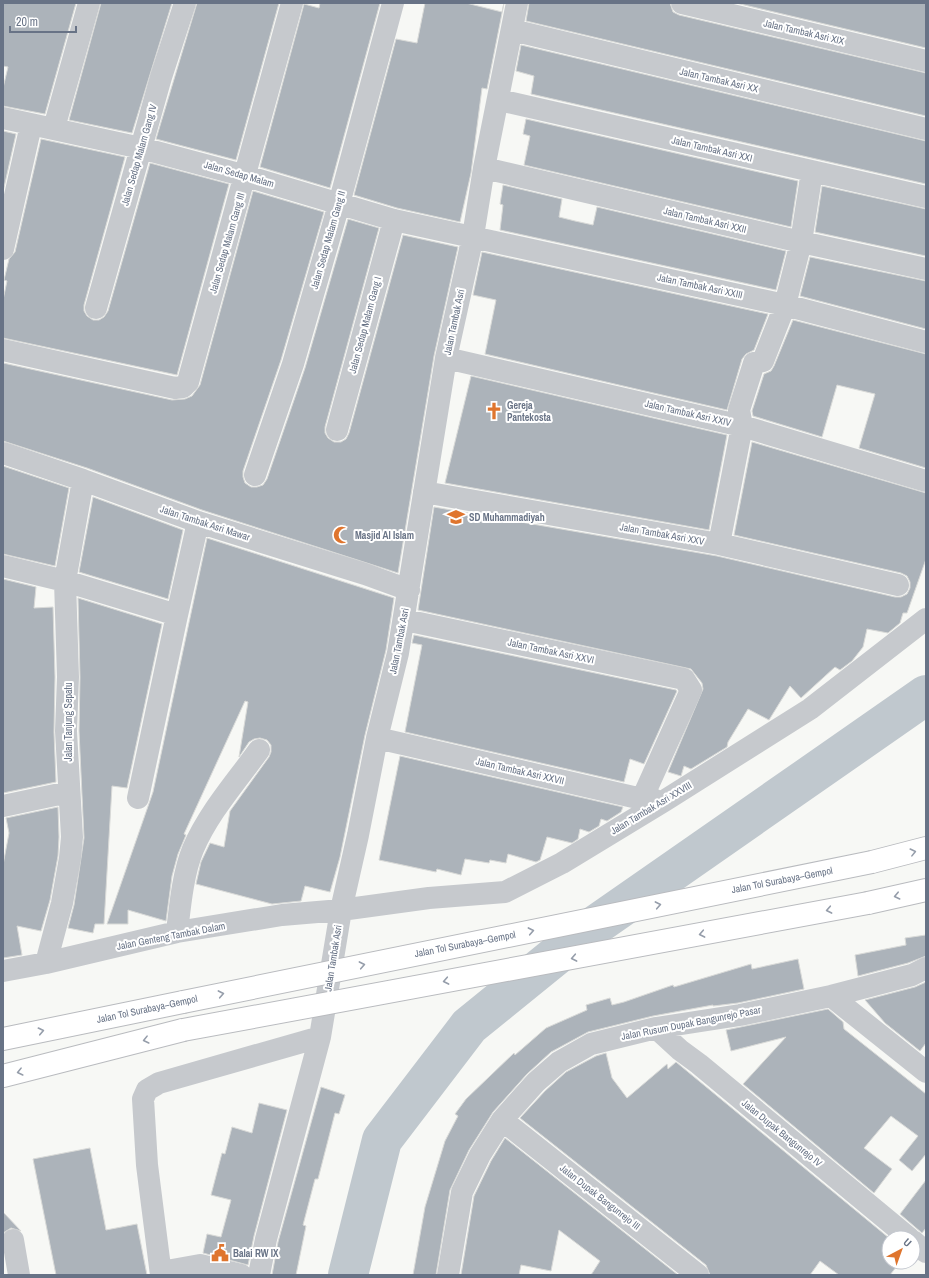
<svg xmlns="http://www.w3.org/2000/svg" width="929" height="1278" font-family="'Archivo Narrow',sans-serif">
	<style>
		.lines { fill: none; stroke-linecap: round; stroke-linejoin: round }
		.river { stroke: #c0c8ce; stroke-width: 40 }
		.building { fill: #acb3ba; stroke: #d9dad8 }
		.highway-casing { stroke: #b9bbbf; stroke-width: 24 }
		.minor { stroke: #c6c9cd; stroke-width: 22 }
		.highway { stroke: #fff; stroke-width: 22 }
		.highway-bridge-casing { stroke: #b9bbbf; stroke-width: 24; stroke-linecap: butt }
		.highway-bridge { stroke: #fff; stroke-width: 22 }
		.oneway { stroke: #959daa }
		.labels { text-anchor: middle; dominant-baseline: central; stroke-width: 4; stroke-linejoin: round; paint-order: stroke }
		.street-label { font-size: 10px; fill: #687386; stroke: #fff }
		.poi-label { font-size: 10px; font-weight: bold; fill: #687386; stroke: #fff; text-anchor: start }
	</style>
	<rect width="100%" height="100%" fill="#f7f8f5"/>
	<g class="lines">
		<path class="river" d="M348,1275L382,1140L469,1026L580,936L926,695"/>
	</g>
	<path class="building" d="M3,3H76L45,114L3,106V88L8,67L3,66Z
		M101,3H172L132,133L69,120Z
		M197,3H279L236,160L156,139Z
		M320,3H380L330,188L260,167L304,4L319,8Z
		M425,3H466L502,12L504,3L487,89L482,88L471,173L460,222L397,208L354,195L396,39L417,43Z
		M529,3H670L673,12L679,15L926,73V116L526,21Z
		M736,3H926V48Z
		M521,45L926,141V184L531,94L534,76L516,71Z
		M526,119L798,181L791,227L524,165L530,136L523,134Z
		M3,131L16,134L3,192Z
		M41,139L125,157L84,305V311L87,316L93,320H99L104,317L108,311L150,163L229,184L177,375L3,338V300L7,281L4,280L9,259L15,252Z
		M503,185L562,199L559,217L575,221L593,225L597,207L786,251L776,290L500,230L503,205L500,204Z
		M822,186L926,209V256L815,232Z
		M253,191L324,212L281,360L243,471V477L245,483L251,487H257L263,485L267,479L305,368L348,219L379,228L325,427V433L328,438L334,442H341L346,439L349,433L403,235L458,247L434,356L398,573L202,510L87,468L3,441V363L172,400L185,399L192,396L200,385Z
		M482,252L768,314L754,350L746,354L742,359L727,410L485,354L496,300L473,295Z
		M810,257L926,281V329L800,296Z
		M793,320L926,354V468L859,448L875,394L837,385L822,437L753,416L752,411L764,374L771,371L774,366Z
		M471,376L727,435L709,530L445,483Z
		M752,442L926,493V559L907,613H903L900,623L888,633L867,629L863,647L852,661L840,670L835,667L801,698L790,686L769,720L748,709L728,742L727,747L691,769L684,766L681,776L668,772L703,689L702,683L691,669L418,610L434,507L717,556L895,597H901L907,594L910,588V582L907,576L901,573L734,535Z
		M3,466L69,488L55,566L3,554Z
		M93,497L183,530L168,599L79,572Z
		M207,538L394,598L386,650L365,735L340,857L330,892L305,886L301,901L272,904L196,884L201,862L210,843L224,847L230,811L269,757L271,752V745L267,740L260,738L254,739L249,742L239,757L248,702L245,701L184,834L186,835L178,854L172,876L166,921L128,910V924H107L153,792Z
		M3,579L36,587L34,608L53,607L55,677L54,732L56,782L3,793Z
		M78,598L162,624L127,788L112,786L104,924H95L93,933L68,928L74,905L84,838L79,731L80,677Z
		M414,635L676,690L677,691L644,764L630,759L624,782L405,732L422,645L412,643Z
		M400,756L623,807L621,812L607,821L601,819L599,826L589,832L580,829L578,839L572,843L547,837L540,860L536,862L508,854L506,863L490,860L489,863L465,859L461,875L437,869L436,872L379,860Z
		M58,807L59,837L58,856L50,900L41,931L17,926L22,955L3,958V865L9,833L6,818Z
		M926,935V956L908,963L858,976L855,955L906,945L905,938Z
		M798,959L804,989L738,1003L713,1006V1005L653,1016L588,1032L551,1052L527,1074L493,1112L469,1150L450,1190L436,1275H413L425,1207L445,1141L458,1116L455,1114L466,1099L514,1053L515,1055L546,1028L587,1010L586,1005L610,998L612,1005L624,1002L673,985L674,987L751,964L752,969Z
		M926,982V1043L920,1051L885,1023L865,1000L915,987Z
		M828,1009L843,1022L844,1029L926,1094V1154L912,1171L899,1160L918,1136L891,1116L864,1148L892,1169L874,1193L743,1084L786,1037L731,1051L726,1030Z
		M606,1053L612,1078L627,1098L667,1064L668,1069L676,1062L889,1238V1262H900L890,1275H839L820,1261L810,1275H710L706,1265L520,1118L545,1091L566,1072L596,1056Z
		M321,1087L345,1095L339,1114L335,1113L318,1179H315L303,1225L306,1226L296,1275H272L278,1242Z
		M259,1103L287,1110L254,1236L248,1265L203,1253L207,1234L221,1237L231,1200L211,1195L222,1153L225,1154L232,1127L252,1133Z
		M505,1138L678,1275H591L600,1261L559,1230L551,1271L521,1265L519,1275H461L474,1196L491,1161Z
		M90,1148L106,1230L137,1224L147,1275H56L33,1159Z
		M926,1180V1228L922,1233L900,1214Z
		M3,1212L21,1231L11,1228L3,1233Z"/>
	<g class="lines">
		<g class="highway-casing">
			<path id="highway" d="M872,862L926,848
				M868,903L926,890
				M3,1039L183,1002
				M3,1076L183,1030"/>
		</g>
		<path class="minor" d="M682,3L926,61
			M512,30L926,129
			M499,100L926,197
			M3,118L141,148L246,176L394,220L785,305L926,342
			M54,128L89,3
			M484,168L801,242L926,269
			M3,249L31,125
			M96,308L161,77L185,3
			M3,350L175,388L183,387L188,382L292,3
			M446,358L742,426L926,481
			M337,430L394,220
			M3,453L83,480L198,522L365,574L409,590
			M255,475L293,364L339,204L393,3
			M424,492L719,544L898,585
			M719,544L742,426L739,410L754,363L763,361L785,305L801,242L812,171
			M3,566L65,581L177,615L138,798
			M177,615L198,522
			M405,620L684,679L691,690L642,799
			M377,738L642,799L655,800
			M3,806L69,792
			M177,932C180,906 183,873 193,849C209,812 236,782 259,750
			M46,963L62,903L70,858L72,837L66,731L68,677L65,581L83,480
			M3,971L46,963L177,932L282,915L341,910L429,898L505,892L562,863L664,801L810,709L926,619
			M831,996L926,1072
			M656,1028L680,1050L699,1064L909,1238
			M502,1120L698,1275
			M13,1240L19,1275
			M913,1241L926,1252
			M161,1272L200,1265L241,1275
			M161,1275L147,1165L143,1099L147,1090L159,1083L320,1037
			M259,1275L266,1239L320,1037L341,910L358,835L377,738L398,653L446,358L473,236L484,168L517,3
			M448,1275L462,1192L480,1155L502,1120L536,1082L559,1062L591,1044L656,1028L740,1015L831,996L912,975L926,968"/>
		<use href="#highway" class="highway"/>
		<g class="highway-bridge-casing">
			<path id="highway-bridge" d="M183,1002L872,862
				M183,1030L868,903"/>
		</g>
		<use href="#highway-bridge" class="highway-bridge"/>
	</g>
	<defs><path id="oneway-chevron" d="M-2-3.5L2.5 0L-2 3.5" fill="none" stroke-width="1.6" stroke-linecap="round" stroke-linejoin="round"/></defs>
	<g class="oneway">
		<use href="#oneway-chevron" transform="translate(913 852) rotate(-14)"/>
		<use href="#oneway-chevron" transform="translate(897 896) rotate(167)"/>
		<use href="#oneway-chevron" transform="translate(658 905) rotate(-11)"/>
		<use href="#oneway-chevron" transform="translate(829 910) rotate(169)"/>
		<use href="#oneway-chevron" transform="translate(531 931) rotate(-11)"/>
		<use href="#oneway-chevron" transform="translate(702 934) rotate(169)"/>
		<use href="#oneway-chevron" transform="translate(574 958) rotate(169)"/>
		<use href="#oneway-chevron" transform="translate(362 965) rotate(-11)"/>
		<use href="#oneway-chevron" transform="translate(446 981) rotate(169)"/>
		<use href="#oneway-chevron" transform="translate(221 994) rotate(-11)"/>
		<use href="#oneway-chevron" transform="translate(41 1031) rotate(-12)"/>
		<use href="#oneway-chevron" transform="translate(146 1040) rotate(166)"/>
		<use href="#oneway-chevron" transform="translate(20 1072) rotate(166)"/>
	</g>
	<defs>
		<g id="church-bare" transform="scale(1.38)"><path d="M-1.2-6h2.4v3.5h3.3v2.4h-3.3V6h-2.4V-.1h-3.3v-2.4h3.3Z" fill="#df752e" stroke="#fff" stroke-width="2.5" paint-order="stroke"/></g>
		<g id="school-bare" transform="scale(1.38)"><path d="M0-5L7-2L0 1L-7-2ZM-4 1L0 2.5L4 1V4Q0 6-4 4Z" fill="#df752e" stroke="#fff" stroke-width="2.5" paint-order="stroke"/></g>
		<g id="mosque-bare" transform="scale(1.38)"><path d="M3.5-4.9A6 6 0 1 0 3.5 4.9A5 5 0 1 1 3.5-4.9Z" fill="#df752e" stroke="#fff" stroke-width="2.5" paint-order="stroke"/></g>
		<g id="civic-bare" transform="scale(1.38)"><path d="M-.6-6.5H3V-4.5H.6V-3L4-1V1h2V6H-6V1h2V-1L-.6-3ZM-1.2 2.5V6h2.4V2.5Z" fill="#df752e" stroke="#fff" stroke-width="2.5" paint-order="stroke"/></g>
	</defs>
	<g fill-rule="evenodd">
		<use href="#church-bare" x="494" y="411"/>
		<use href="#school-bare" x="456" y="517"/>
		<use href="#mosque-bare" x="342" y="535"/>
		<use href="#civic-bare" x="220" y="1253"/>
	</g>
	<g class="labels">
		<g class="street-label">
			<text transform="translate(804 32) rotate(13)">Jalan Tambak Asri XIX</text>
			<text transform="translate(719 80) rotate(13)">Jalan Tambak Asri XX</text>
			<text transform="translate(712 149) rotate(13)">Jalan Tambak Asri XXI</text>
			<text transform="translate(139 155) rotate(-74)">Jalan Sedap Malam Gang IV</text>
			<text transform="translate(239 174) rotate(16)">Jalan Sedap Malam</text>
			<text transform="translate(705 220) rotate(13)">Jalan Tambak Asri XXII</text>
			<text transform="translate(328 240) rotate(-74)">Jalan Sedap Malam Gang II</text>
			<text transform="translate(227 243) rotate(-74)">Jalan Sedap Malam Gang III</text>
			<text transform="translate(700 286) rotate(12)">Jalan Tambak Asri XXIII</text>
			<text transform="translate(454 322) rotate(-78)">Jalan Tambak Asri</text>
			<text transform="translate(365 325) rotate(-75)">Jalan Sedap Malam Gang I</text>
			<text transform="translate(688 413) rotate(13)">Jalan Tambak Asri XXIV</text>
			<text transform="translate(205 523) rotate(18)">Jalan Tambak Asri Mawar</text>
			<text transform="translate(662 534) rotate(10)">Jalan Tambak Asri XXV</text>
			<text transform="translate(399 641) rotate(-79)">Jalan Tambak Asri</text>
			<text transform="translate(551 651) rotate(12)">Jalan Tambak Asri XXVI</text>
			<text transform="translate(68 722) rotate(-90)">Jalan Tanjung Sepatu</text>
			<text transform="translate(520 771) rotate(13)">Jalan Tambak Asri XXVII</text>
			<text transform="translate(651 808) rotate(-31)">Jalan Tambak Asri XXVIII</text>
			<text transform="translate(782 880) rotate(-11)">Jalan Tol Surabaya–Gempol</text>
			<text transform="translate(171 936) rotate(-11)">Jalan Genteng Tambak Dalam</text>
			<text transform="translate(465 944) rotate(-11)">Jalan Tol Surabaya–Gempol</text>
			<text transform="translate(333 958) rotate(-81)">Jalan Tambak Asri</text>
			<text transform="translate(147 1009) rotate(-12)">Jalan Tol Surabaya–Gempol</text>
			<text transform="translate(691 1023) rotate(-11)">Jalan Rusum Dupak Bangunrejo Pasar</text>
			<text transform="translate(782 1133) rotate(39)">Jalan Dupak Bangunrejo IV</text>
			<text transform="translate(600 1197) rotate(38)">Jalan Dupak Bangunrejo III</text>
		</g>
		<g class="poi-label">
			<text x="507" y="405">Gereja<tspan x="507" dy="12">Pantekosta</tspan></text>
			<text x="469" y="517">SD Muhammadiyah</text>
			<text x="355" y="535">Masjid Al Islam</text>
			<text x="233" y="1253">Balai RW IX</text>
		</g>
	</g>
	<rect width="929" height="1278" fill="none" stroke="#687386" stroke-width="8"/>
	<g transform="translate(901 1250) rotate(41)"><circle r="19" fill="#ffffff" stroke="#c3c7cf"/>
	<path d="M0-3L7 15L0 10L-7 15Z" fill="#df752e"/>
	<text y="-6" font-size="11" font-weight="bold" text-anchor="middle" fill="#687386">U</text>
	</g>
	<path d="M10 26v6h66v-6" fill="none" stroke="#687386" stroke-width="2"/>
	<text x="16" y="26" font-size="12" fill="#687386" stroke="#ffffff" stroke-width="3" paint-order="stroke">20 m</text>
</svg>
